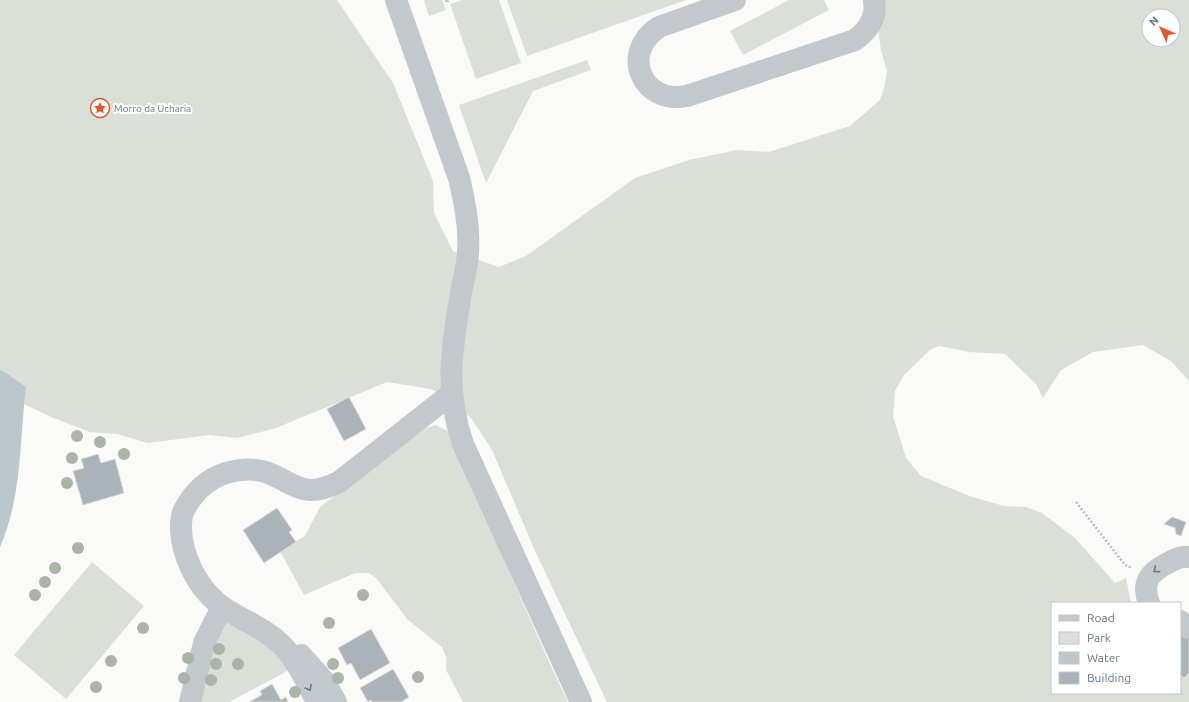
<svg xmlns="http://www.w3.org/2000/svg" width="1189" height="702" font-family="Ubuntu,sans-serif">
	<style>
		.green { fill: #dadfd7; fill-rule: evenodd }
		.water { fill: #bbc7cb }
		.building { fill: #aab3b9; stroke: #dcdcda }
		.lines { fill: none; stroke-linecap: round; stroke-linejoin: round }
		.path { stroke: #bbbfc2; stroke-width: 2.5; stroke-dasharray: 2 2; stroke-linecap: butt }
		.minor { stroke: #c3c8cc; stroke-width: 22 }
		.tree { fill: #aab4a7 }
		.oneway { stroke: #6a7a87 }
		.labels { text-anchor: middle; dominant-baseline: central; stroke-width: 4; stroke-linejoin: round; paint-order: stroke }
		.poi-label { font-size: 10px; fill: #657683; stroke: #fff; text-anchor: start }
	</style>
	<rect width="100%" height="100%" fill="#fafaf8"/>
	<path class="green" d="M0,0H337L393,83L433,181L434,213L453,251L499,267L526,256L635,178L689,160L737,150L769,152L850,126L880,100L884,88L887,71L881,50L874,4L879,0H1189V381L1171,361L1143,345L1093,352L1061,370L1043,398L1036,384L1005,354L969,352L940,346L931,349L904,375L895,391L893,416L906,458L921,476L972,497L1004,506L1026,507L1042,513L1075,538L1115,583L1126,578L1131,603H1052V693H1180V674L1189,673V702H607L535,551L492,450L471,418L448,398L431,389L387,382L276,428L237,438L209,435L148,443L117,434L90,432L51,417L24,404L26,387L8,374L0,370ZM1149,16H1173V40H1149Z
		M424,0H442L446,10L429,16Z
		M462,0H499L521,63L476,79L450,4Z
		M507,0H686L527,56Z
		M789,0H824L829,10L743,55L730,31Z
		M587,60L591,70L533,91L486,183L459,105Z
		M436,425L449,432C489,521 525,613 568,702H463L446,670V657L442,647L408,620L376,578L369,573H355L304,595L280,551L305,536L320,507L420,430Z
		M92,562L144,606L66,699L14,655Z
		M227,622L266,639L291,669L229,702H196C201,683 208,630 227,622Z"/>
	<path class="water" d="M0,370L8,374L26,387C19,442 23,493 0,547Z"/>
	<path class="building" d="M349,397L366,429L344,441L327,409Z
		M98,454L101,463L115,459L124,493L83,505L73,471L84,468L81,459Z
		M277,508L292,530L289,532L296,542L264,563L243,530Z
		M1172,517L1186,522L1181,536L1176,534L1175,528L1164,524Z
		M1180,625L1189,634V673L1184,678L1180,674Z
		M371,629L390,663L360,680L351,663L347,665L338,648Z
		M393,669L409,697L401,702H372L371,700L368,702L360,688Z
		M272,684L281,700L286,697L288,702H249L262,695L260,691Z"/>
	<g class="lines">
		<path class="path" d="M446,0L447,3L448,0
			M1076,502L1125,565L1132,568"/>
		<path class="minor" d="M396,0L459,178C465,202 470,228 468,253C467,266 464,279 461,292C452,349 444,387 463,444L581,702
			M735,0L659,27C620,52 641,105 687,96L855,40C869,30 877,17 874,0
			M1149,603C1141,582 1150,572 1168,563C1175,559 1181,556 1189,557
			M1180,621L1189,628
			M301,655L324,681L336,702
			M190,702L204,643L222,607
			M317,702C307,683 297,661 282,645C268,631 251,624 234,614C208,600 192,577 184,549C181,538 179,521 184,510C193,493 207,479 226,473C240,469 257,468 271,474C299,487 306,498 339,482L451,394"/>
	</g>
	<g class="tree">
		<circle cx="77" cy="436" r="6"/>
		<circle cx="100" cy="442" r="6"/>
		<circle cx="124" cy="454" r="6"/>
		<circle cx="72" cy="458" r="6"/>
		<circle cx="67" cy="483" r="6"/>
		<circle cx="78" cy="548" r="6"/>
		<circle cx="55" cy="568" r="6"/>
		<circle cx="45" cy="582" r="6"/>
		<circle cx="35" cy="595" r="6"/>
		<circle cx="363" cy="595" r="6"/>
		<circle cx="329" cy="623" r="6"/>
		<circle cx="143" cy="628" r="6"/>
		<circle cx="219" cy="649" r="6"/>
		<circle cx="188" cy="658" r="6"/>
		<circle cx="111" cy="661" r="6"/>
		<circle cx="216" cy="664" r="6"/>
		<circle cx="238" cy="664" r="6"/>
		<circle cx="333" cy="664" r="6"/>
		<circle cx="418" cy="677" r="6"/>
		<circle cx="184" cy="678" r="6"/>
		<circle cx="338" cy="678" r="6"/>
		<circle cx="211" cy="680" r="6"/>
		<circle cx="96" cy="687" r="6"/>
		<circle cx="295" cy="692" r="6"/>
	</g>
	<defs><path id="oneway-chevron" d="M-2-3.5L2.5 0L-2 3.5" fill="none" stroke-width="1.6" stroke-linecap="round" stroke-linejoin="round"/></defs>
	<g class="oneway">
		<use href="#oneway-chevron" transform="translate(1156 570) rotate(143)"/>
		<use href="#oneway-chevron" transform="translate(309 688) rotate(60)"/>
	</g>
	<defs>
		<g id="sight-ring" transform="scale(1)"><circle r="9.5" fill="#fff" stroke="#e4572e" stroke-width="1.5"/><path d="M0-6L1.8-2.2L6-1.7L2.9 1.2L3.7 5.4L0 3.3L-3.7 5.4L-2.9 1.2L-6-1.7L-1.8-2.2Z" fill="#e4572e"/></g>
	</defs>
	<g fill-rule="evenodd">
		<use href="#sight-ring" x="100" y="108"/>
	</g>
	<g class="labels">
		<g class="poi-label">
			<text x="114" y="108">Morro da Ucharia</text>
		</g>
	</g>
	<rect x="1051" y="602" width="130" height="92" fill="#ffffff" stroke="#c1c8cd"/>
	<rect x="1059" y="615" width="20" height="6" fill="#c3c8cc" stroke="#c1c8cd"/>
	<text x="1087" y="622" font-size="12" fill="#657683">Road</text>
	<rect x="1059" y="632" width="20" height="12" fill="#dadfd7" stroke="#c1c8cd"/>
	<text x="1087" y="642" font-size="12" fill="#657683">Park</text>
	<rect x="1059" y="652" width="20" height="12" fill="#bbc7cb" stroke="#c1c8cd"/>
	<text x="1087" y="662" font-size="12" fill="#657683">Water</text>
	<rect x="1059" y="672" width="20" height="12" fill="#aab3b9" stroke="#c1c8cd"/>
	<text x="1087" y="682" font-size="12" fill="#657683">Building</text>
	<g transform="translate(1161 28) rotate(315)"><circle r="19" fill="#ffffff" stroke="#c1c8cd"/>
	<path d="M0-3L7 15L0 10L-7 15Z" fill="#e4572e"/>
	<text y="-6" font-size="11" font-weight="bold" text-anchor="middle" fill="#657683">N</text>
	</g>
</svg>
